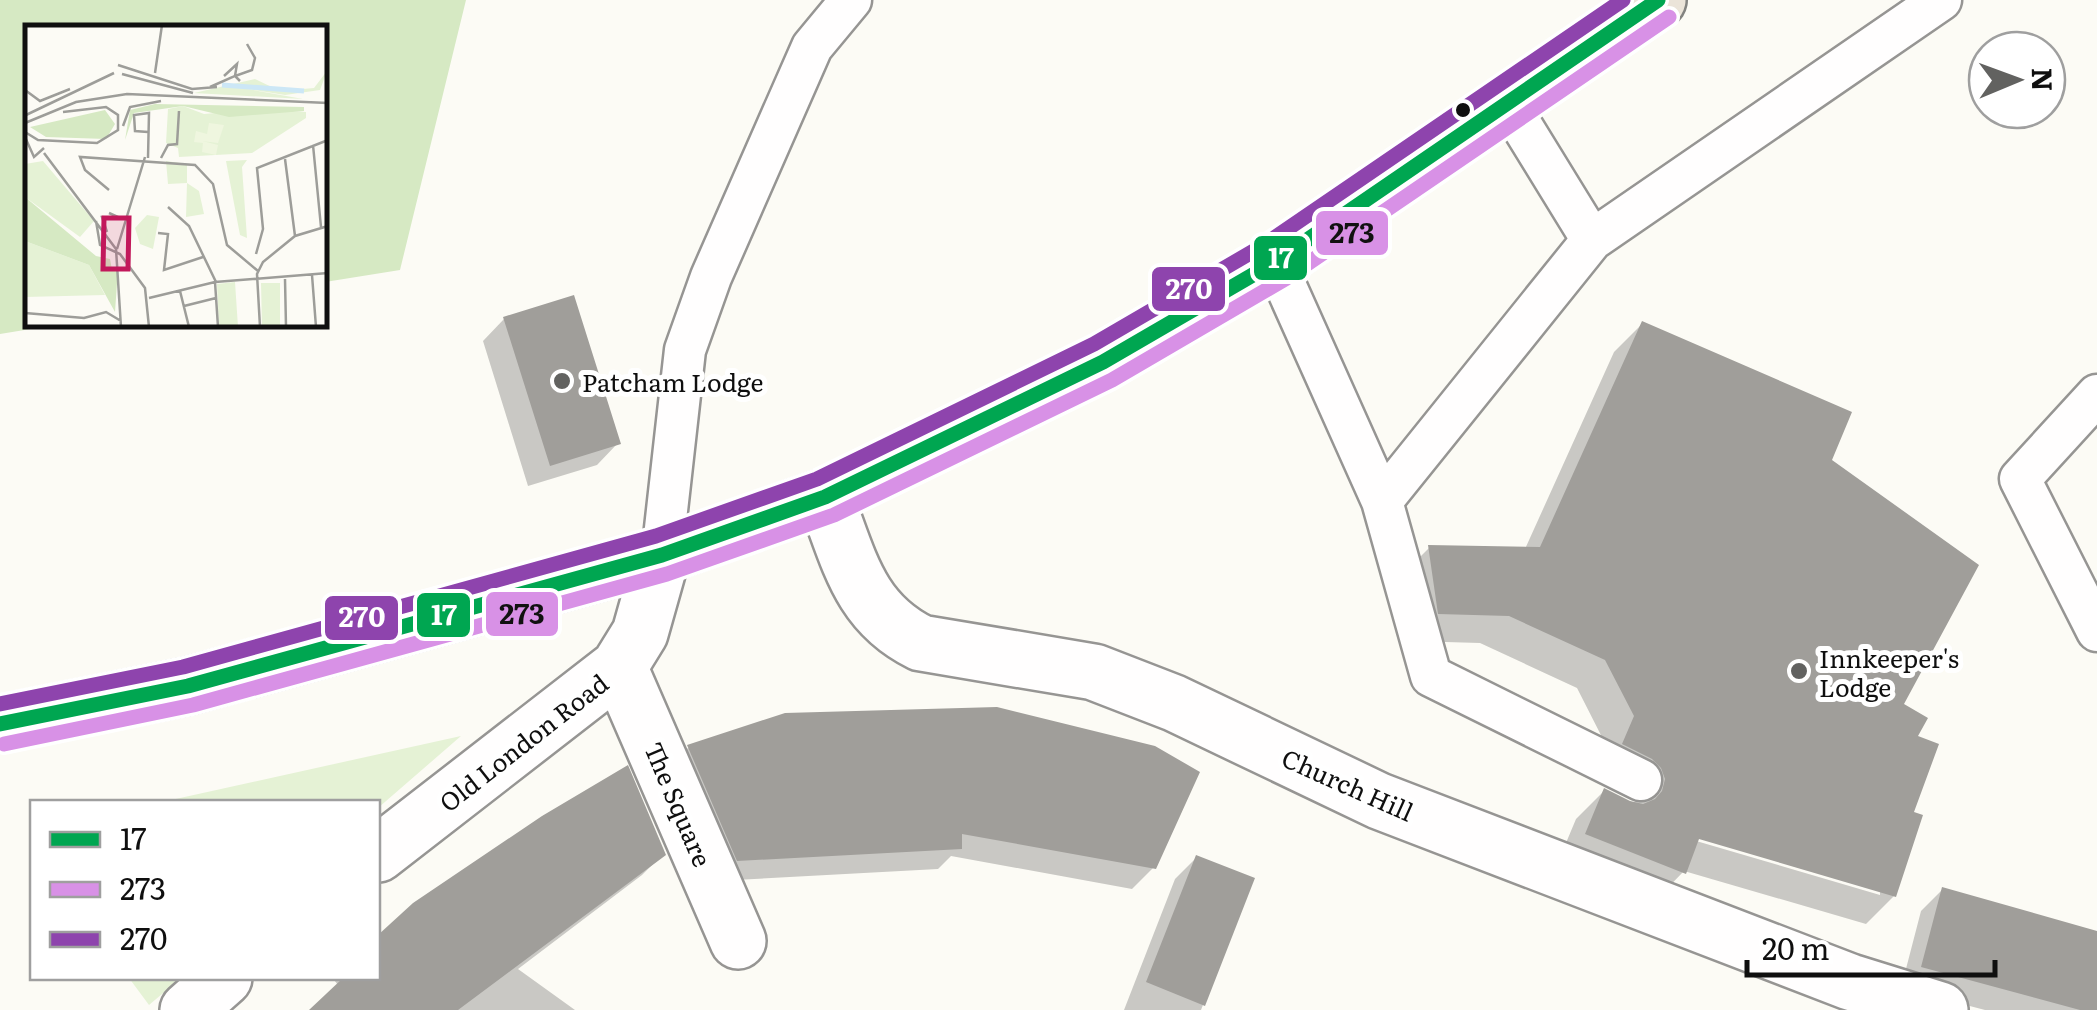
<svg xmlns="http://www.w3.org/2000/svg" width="2097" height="1010" font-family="Literata,serif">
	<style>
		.green { fill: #e5f2d5 }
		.forest { fill: #d6e9c3 }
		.shadow { fill: #0003; fill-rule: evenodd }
		.building { fill: #a09e9a }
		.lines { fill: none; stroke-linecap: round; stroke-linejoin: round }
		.service-casing { stroke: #969593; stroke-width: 45 }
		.minor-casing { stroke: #969593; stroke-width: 60 }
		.trunk-casing { stroke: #838380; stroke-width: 60 }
		.service { stroke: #fffefe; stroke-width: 40 }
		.minor { stroke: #fffefe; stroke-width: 55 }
		.trunk { stroke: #ebe4d9; stroke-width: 55 }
		.bus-1-casing { stroke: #fff; stroke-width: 22 }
		.bus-2-casing { stroke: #fff; stroke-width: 22 }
		.bus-3-casing { stroke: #fff; stroke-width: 22 }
		.bus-1 { stroke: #00a651; stroke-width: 15 }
		.bus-2 { stroke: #d891e6; stroke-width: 15 }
		.bus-3 { stroke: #8e44ad; stroke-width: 15 }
		.bus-dot { fill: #0f0f0f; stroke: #fff; stroke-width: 4 }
		.poi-dot { fill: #626260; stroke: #fff; stroke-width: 4 }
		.labels { text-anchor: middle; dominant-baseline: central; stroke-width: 10; stroke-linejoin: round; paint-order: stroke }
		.poi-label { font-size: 25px; fill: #0f0f0f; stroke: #fff; text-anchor: start }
		.street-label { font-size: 25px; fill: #0f0f0f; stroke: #fff }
		.inset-river { fill: none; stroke: #cce7f6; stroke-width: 5 }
		.inset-road { fill: none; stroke: #9d9d99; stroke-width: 2.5 }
		.view { fill: #c2185b; fill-opacity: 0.15; stroke: #c2185b; stroke-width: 5 }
		.inset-edge { fill: none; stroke: #0f0f0f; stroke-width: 5 }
		.line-badge { stroke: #fff; stroke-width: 4 }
		.badge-label { font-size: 28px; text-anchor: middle; font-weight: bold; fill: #fff }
		.pale-badge-label { font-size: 28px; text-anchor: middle; font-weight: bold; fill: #111 }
	</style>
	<rect width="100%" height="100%" fill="#fcfbf5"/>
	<path class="green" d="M461,736L378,808V802H162Z
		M129,978H181L149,1005Z"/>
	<path class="forest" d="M0,0H466L400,270L325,282V28H28V325H55L0,334Z"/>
	<path class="shadow" d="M504,319L618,443L597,465L528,486L483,341Z
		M1642,324L1828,461L1901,705L1915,737L1910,814L1894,896L1866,924L1684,871L1655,901L1558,862L1576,819L1604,791L1636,804L1577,688L1480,643L1410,641L1401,576L1429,548L1525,549L1614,352ZM1688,833L1880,890V895L1686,838Z
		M688,748L1154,867L1132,889L951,856L938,869L716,881L667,769Z
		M663,854L642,875L518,969L575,1010H358L334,980L378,978V939L424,898Z
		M1196,858L1252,880L1201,1010H1124L1175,879Z
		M1942,890L2097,932V1010H1985L1901,988L1921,911Z"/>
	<path class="building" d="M574,295L621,444L550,466L503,317Z
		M1642,321L1852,412L1832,460L1979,565L1904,704L1928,718L1918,736L1939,744L1914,812L1923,815L1896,897L1699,839L1686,874L1585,834L1604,788L1630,801L1643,804L1655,799L1662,791L1665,779L1661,768L1652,759L1622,744L1634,716L1605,660L1509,616L1438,614L1428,545L1540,547Z
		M997,707L1155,746L1200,772L1156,869L962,834V849L737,861L687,745L785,713Z
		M628,765L666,855L458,1010H309L343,978H378V935L413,903L542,816Z
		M1196,855L1255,878L1205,1006L1146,982Z
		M1942,887L2097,931V1010H2080L1921,967Z"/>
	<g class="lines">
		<g class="service-casing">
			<path id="service" d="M1509,105L1592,240L1941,0
				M1275,262L1382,501L1431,676L1641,780
				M2097,395L2020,479L2097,631
				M1382,501L1592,240
				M662,555L685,350L711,277L812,47L851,0"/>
		</g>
		<g class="minor-casing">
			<path id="minor" d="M825,497C849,558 858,612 921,643L1094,672L1174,703L1379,801L1850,982L1940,1010
				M619,667L738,941
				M378,854L619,667L640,633L662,555
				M188,1010L224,978"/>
		</g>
		<g class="trunk-casing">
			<path id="trunk" d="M0,724L188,686L662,555L825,497L1103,362L1275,262L1658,0"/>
		</g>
		<use href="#service" class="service"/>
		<use href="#minor" class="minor"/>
		<use href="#trunk" class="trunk"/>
		<g class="bus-1-casing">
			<path id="bus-1" d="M0,724L188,686L662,555L825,497L1103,362L1275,262L1658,0"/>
		</g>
		<g class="bus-2-casing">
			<path id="bus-2" d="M4,744L193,705L667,574L834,515L1112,380L1285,279L1669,17"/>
		</g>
		<g class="bus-3-casing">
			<path id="bus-3" d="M0,704L183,667L656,536L817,479L1094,344L1264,245L1623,0"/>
		</g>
		<use href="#bus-1" class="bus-1"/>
		<use href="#bus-2" class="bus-2"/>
		<use href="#bus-3" class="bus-3"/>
	</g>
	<circle class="bus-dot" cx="1463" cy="110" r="9"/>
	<g class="poi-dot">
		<circle cx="562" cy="381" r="10"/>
		<circle cx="1799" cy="671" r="10"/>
	</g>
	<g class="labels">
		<g class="poi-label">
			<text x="582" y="381">Patcham Lodge</text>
			<text x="1819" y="657">Innkeeper's<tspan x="1819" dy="29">Lodge</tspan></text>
		</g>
		<g class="street-label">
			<text transform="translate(523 742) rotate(-38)">Old London Road</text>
			<text transform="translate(1348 784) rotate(24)">Church Hill</text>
			<text transform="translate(679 804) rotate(67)">The Square</text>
		</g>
	</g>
	<g transform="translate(25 25)">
		<rect width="302" height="302" fill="#fcfbf5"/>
		<path d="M302,46L295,65L260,70L217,63L278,74L169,68L230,54L255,66L289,63ZM158,81L179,89L238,84L281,87V93L227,128L154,132L153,123L141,118L143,84ZM222,135L217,142L222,213L215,210L201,136ZM18,136L69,196L55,212L0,172V139ZM141,136L162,139V158L174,166L179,189L161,192L162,158L143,159ZM122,190L134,192L128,224L115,219L110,203ZM0,216L64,240L80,270L0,272ZM210,257L213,302H194L192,259ZM236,258H255V302H237Z" fill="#e5f2d5"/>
		<path d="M130,79L279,82V86L204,92L158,81L109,88L100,115L105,85ZM80,85L90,99L81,114L21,112L5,102ZM0,172L71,231L85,234L87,245L93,244L90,287L64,240L0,216Z" fill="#d6e9c3"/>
		<path d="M184,98L199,100L193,118L177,116L193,120L191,130L177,127L178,118L169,117L171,106L182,109Z" fill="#eff6df"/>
		<path class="inset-river" d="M197,60L279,66"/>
		<path class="inset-road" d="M93,40L167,64L192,62M130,48L137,0M97,49L168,68M215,56L210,51L227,45L230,33L222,19M185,62L210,51L212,39L199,51M0,65L15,76L45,64M1,90L89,48M0,98L51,77L102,69L303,78M98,101L105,82L136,76M0,107L13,115L72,118L93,105V90L81,82L38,87M123,107L110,106L109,90L124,88L123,133M0,112L9,132L19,123M288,120L296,202M19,128L91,224L96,302M136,133L143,120L152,119L154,86M260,134L270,211M84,165L60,145L55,132L170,140L188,159L202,220L233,246M143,182L164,201L191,257M71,196L75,220L95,229L120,263L124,302M82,207L77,192L95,193L84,188M133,208L143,209L139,245L178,232M92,224L120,132M231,229L238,204L232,143L303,115M287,250L291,302M260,254L261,302M190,257L193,302M155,266L164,302M124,273L190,257L303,248M159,281L191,273M0,288L59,293L81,287L96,296M235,302L232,249L238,237L270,211L303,201"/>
		<path class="view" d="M79,193H104L103,244H78Z"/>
		<rect width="302" height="302" class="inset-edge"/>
	</g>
	<g class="line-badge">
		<rect x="1314" y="209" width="76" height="48" rx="10" fill="#d891e6"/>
		<rect x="1252" y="234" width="57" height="48" rx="10" fill="#00a651"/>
		<rect x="1150" y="265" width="77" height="48" rx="10" fill="#8e44ad"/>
		<rect x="484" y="590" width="76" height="48" rx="10" fill="#d891e6"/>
		<rect x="415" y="591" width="57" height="48" rx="10" fill="#00a651"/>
		<rect x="323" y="594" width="77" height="48" rx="10" fill="#8e44ad"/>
	</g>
	<g class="badge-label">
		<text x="1281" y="268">17</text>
		<text x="1189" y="299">270</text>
		<text x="444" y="625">17</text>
		<text x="362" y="627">270</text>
	</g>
	<g class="pale-badge-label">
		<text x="1352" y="243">273</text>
		<text x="522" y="624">273</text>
	</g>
	<rect x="30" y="800" width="350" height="180" fill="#ffffff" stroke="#9f9f9f" stroke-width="2.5"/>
	<rect x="50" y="832" width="50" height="15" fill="#00a651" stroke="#9f9f9f" stroke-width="2.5"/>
	<text x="120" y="850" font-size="30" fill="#0f0f0f">17</text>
	<rect x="50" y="882" width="50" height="15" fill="#d891e6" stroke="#9f9f9f" stroke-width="2.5"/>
	<text x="120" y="900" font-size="30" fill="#0f0f0f">273</text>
	<rect x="50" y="932" width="50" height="15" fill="#8e44ad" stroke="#9f9f9f" stroke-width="2.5"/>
	<text x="120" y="950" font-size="30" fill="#0f0f0f">270</text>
	<g transform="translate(2017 80) rotate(89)"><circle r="48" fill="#ffffff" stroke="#9f9f9f" stroke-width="2.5"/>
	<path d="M0-8L18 38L0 25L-18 38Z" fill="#626260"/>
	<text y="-15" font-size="28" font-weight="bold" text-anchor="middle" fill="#0f0f0f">N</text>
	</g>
	<path d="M1747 960v15h248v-15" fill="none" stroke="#0f0f0f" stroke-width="5"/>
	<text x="1762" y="960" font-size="30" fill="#0f0f0f" stroke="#ffffff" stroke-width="8" paint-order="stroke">20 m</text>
</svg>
